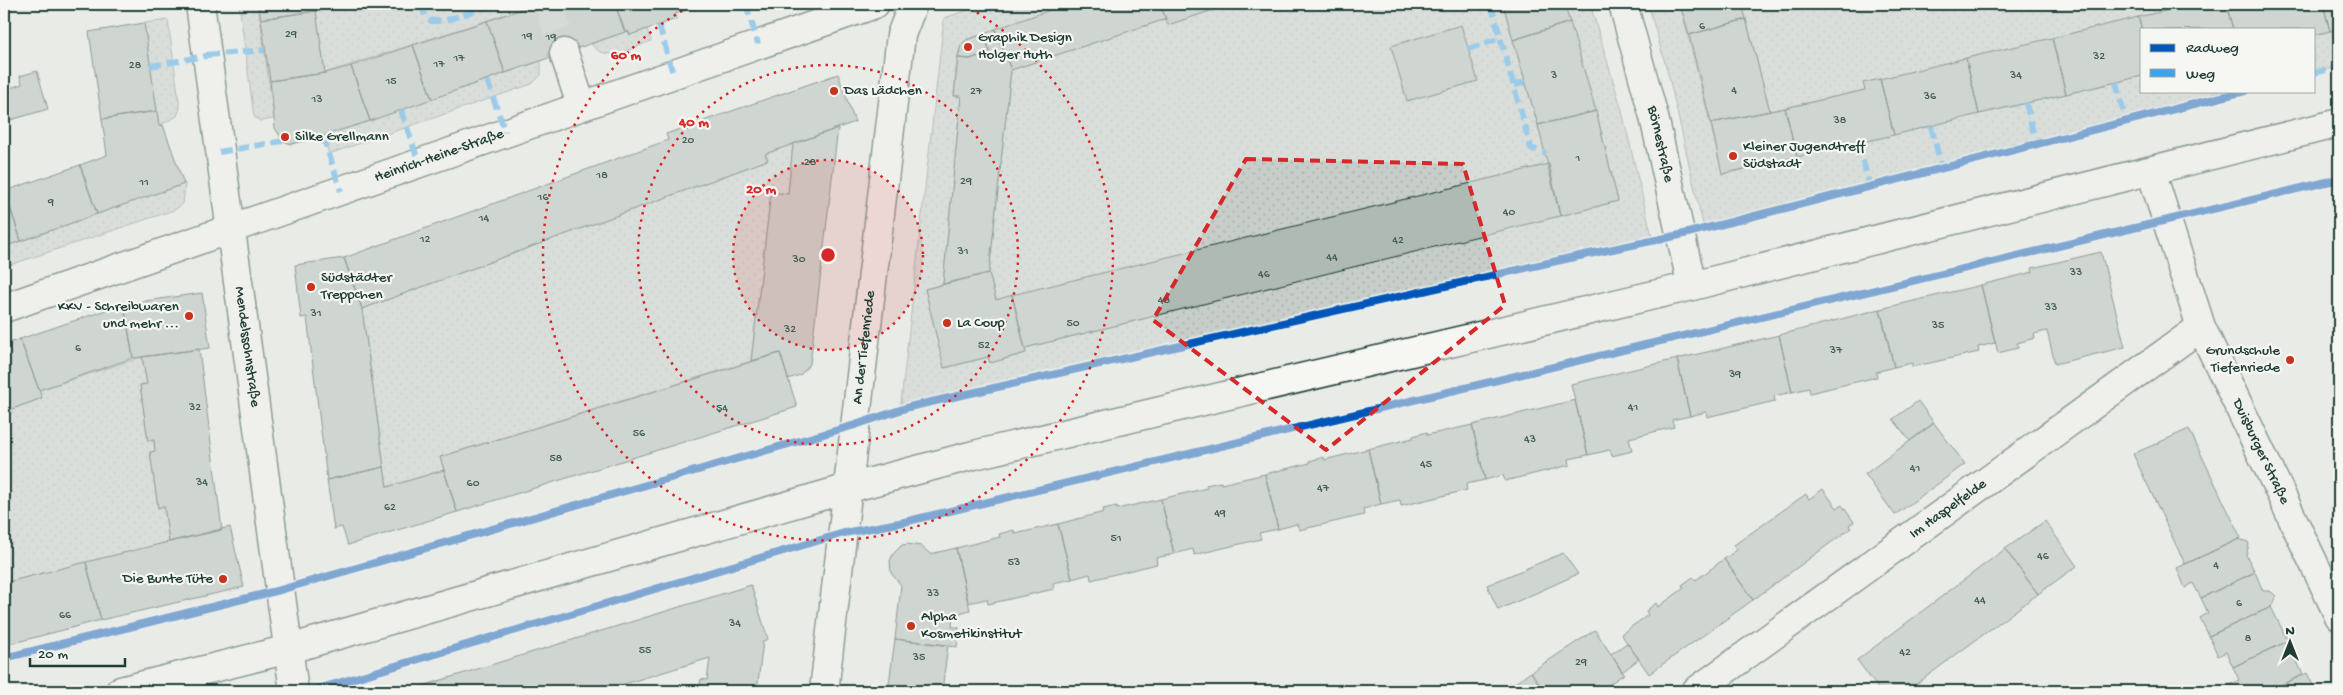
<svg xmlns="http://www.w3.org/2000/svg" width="2343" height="695" font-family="'Gochi Hand',sans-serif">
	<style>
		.grass { fill: url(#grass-dots); stroke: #73867e }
		.building { fill: #b0bab5; stroke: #1f3d34 }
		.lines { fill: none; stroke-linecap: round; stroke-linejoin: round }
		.minor-tunnel { stroke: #c1c8c3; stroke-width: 28; stroke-dasharray: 28 14; stroke-linecap: butt }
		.minor-casing { stroke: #1f3d34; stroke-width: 31 }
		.tertiary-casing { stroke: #1f3d34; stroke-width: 31 }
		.minor { stroke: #f6f6f2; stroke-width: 28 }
		.tertiary { stroke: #f6f6f2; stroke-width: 28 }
		.quiet { stroke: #3da4eb; stroke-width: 6; stroke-dasharray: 12 6; stroke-linecap: butt }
		.cycleway-casing { stroke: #f6f6f2; stroke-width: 11 }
		.cycleway { stroke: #0057b8; stroke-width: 8 }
		.marked { fill: none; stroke: #d62828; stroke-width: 4; stroke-dasharray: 10 6; stroke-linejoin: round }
		.ring { fill: none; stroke: #d62828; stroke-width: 2.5; stroke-dasharray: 2.5 5 }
		.poi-dot { fill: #c8321e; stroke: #f6f6f2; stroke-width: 2 }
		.labels { text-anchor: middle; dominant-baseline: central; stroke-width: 4.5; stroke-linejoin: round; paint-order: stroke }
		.number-label { font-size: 12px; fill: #435c54 }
		.poi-label { font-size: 15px; fill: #1f3d34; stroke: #f6f6f2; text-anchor: start }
		.street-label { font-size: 15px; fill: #1f3d34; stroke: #f6f6f2 }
		.centre { fill: #d62828; stroke: #f6f6f2; stroke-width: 2.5 }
		.ring-label { font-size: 15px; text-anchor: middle; font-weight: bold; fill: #d62828; stroke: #f6f6f2; stroke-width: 4.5; stroke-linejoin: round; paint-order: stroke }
	</style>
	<defs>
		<pattern id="grass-dots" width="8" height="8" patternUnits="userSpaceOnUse" patternTransform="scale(1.25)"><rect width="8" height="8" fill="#c7cec9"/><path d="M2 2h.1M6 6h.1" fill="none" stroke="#aab2ad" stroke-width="1.8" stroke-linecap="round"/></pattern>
	</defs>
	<rect width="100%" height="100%" fill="#e9ebe7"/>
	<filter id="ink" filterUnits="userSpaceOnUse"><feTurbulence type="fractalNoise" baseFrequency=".02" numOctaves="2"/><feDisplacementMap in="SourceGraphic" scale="10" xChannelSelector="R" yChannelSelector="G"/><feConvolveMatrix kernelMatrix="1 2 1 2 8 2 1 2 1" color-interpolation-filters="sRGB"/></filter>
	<g filter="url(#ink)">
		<path class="grass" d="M239,4H258L274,119L260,121L254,117Z
			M315,4H537L325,73Z
			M986,4H1068L966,40C953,53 956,79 954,96H961L943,284L925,289L945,368L988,357L990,363L1026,353L1025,348L1618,201L1596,111L1564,4H1590L1621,107L1653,241L1570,258L900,411L944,18Z
			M1231,4H1503L1549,164L996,300L989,273L1011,70L1166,19L1168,25Z
			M1648,4H1680L1723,174L2142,76V91H2245L1704,229L1669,77Z
			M1742,4H2196L1864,83L1865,90L1770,111Z
			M168,20L180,108L177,116L159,126L144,23Z
			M647,29L651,41C632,48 606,64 591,44L628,31L630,35Z
			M2339,29V67L2314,73V35Z
			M541,61V75L532,84L329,154L323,136Z
			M793,144L788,194L771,192L751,361L440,457L444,470L387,487L362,309L767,160L765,154Z
			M185,183L183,204L174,210L4,267V247Z
			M142,357L147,384L140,385L148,441L154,440L155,451L150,452L158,507L164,506L169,542L4,583V412L42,398L39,390Z"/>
		<path class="building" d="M258,4H315L316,11L261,19Z
			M537,4H615L625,32L505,73L487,21Z
			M615,4H705L675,14L676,19L630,35L628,31L625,32Z
			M1068,4H1160L1166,19L1011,70L995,29Z
			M1160,4H1231L1168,25Z
			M1503,4H1564L1570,22L1513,40Z
			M1680,4H1742L1746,19L1689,35Z
			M2196,4H2226L2233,29L2142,30L2138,17Z
			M2226,4H2323L2330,31L2314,35V29H2233Z
			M2323,4H2339V29L2330,31Z
			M316,11L325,73L270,81L261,19Z
			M2138,17L2142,30V76L2066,94L2052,38Z
			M1746,19L1770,111L1711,123L1689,35Z
			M487,21L505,73L432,99L413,45Z
			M1570,22L1596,111L1538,125L1513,40Z
			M144,23L157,111L102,119L89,32Z
			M1461,25L1478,81L1407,101L1391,46Z
			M995,29L1011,70L989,273L943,284L961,96H954L958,58L970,59L990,52L984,34Z
			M984,34L990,52L970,59L958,58L961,45L966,40Z
			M2052,38L2066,94L1979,114L1966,58Z
			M413,45L432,99L370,121L351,66Z
			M1966,58L1979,114L1894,135L1880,79Z
			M351,66L370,121L306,141L291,144L283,141L275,128L270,81L325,73Z
			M37,71L48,109L4,122V90L22,84L20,76Z
			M838,74L855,122L765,154L768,160L362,309L344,258L668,140L666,134Z
			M1880,79L1894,135L1797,157L1785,108L1865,90L1863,83Z
			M1785,108L1797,157L1722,174L1711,123Z
			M157,111L159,126L163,125L184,184L97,214L80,165L107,155L102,119Z
			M1596,111L1618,201L1560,216L1538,125Z
			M838,128L810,364L800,375L788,379L780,353L751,361L771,192L788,194L793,144Z
			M1549,164L1560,216L1025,348L1012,295Z
			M80,165L97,214L21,241L5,191Z
			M4,189L21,241L4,247Z
			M2101,252L2125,347L2055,364L2047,331L2034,334L2035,338L2017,343L2018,348L1998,353L1981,285L2033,272L2032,268Z
			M344,258L362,309L384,467L327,480L307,317L301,318L295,265Z
			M989,273L996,300L1012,295L1026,353L990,363L988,357L944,368L925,289Z
			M1981,285L1995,343L1978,347L1979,352L1912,367V363L1894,367L1880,309Z
			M202,293L210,348L133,358L124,304Z
			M124,304L133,358L39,390L20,339Z
			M1880,309L1894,367L1876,372L1877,377L1810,393L1809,388L1792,392L1779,335Z
			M1779,335L1792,392L1774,396L1775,401L1707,417L1706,412L1690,416L1677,359Z
			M20,339L42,398L4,412V345Z
			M199,349L222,530L169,542L164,506L158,508L150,452L155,451L154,440L148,441L140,385L147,384L142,357Z
			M780,353L797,407L457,512L440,457Z
			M1677,359L1690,416L1672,420L1674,427L1629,438L1632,451L1612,456L1610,450L1588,455L1571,384Z
			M1575,400L1588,455L1569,459L1570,465L1505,481L1503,475L1485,480L1472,425Z
			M1918,401L1934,423L1910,441L1893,419Z
			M1934,423L1965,464L1895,515L1865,474Z
			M1472,425L1485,480L1466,484L1467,490L1401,506L1400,500L1381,504L1368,449L1413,438V436L1427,432V435Z
			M2189,429L2241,538L2185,564L2133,454Z
			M1368,449L1381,504L1363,509L1364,515L1299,530L1297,524L1278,529L1265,474L1310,463L1309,461L1324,457V460Z
			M384,467L387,487L444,470L457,512L348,545L342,527L334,529L327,480Z
			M1265,474L1278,529L1259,533L1261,539L1194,555L1193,549L1174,554L1161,499L1207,488L1206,485L1221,482V484Z
			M1823,489L1837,508L1842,505L1854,522L1849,525L1851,528L1753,600L1724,559L1737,550L1734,545L1806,494L1809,499Z
			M1161,499L1174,554L1156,558L1157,564L1091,580L1090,574L1072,579L1058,524L1104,512L1103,509L1117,506V509Z
			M2045,521L2077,566L2038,594L2005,549Z
			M1058,524L1072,579L1053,583L1054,589L988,604L987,599L968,603L956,548L1000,537L999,534L1014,530L1015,534Z
			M230,527L244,587L101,620L86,562Z
			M2239,539L2248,542L2249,545L2246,555L2255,572L2201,598L2193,583L2185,588L2177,568Z
			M908,544L921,546L930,554L956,548L970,610L953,615L952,627H959L957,647L895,639L901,585L891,573L890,561L893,554L902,545Z
			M2005,549L2038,594L1907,691H1880L1857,660Z
			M1563,553L1578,574L1498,610L1487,585Z
			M1724,559L1753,600L1649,674L1621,634L1648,615L1646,611L1656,603L1658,607L1684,588L1682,585L1693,577L1696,580Z
			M86,562L101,620L6,645L4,583Z
			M2255,572L2263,591H2270L2276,596L2271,607L2209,636L2200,618L2208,613L2201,598Z
			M751,585L768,639L763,641L757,691H699L701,679L707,680L710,658L601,691H406Z
			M2271,607L2288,641L2233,667L2226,652L2218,656L2209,636Z
			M1595,630L1624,674L1599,691H1544L1531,672Z
			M895,639L948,645L942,691H888Z
			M2288,641L2303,675L2268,691H2232L2229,685L2239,680L2233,667Z
			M1627,643L1639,659L1622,672L1611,654Z
			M1531,672L1544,691H1503Z
			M2307,673L2316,691H2268L2303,675Z"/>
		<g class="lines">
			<path class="minor-tunnel" d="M549,4L564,53"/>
			<g class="minor-casing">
				<g id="minor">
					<path id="s1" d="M200,4L294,691"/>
					<path id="s2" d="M1623,4L1654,117L1692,286"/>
					<path d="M564,53L581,105"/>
					<path id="s3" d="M2151,171L2201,327L2339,616"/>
					<path id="s4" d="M4,308L875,4"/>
					<path id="s5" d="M824,691L901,35L913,4"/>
					<path id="s6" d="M1696,691L2201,327"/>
				</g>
			</g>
			<g class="tertiary-casing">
				<path id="tertiary" d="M120,691L289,649L849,488L974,455L1692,286L2339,123"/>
			</g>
			<use href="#minor" class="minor"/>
			<use href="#tertiary" class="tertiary"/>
			<path class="quiet" d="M421,4L425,16L431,21H444L494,4
				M746,4L758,44
				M1491,4L1531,148L1546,154
				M659,25L673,74
				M1468,49L1501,38
				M206,55L265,50
				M150,66L206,56
				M2314,73L2339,67
				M487,80L505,132
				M2116,82L2126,122
				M1514,85L1525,82
				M2026,103L2036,144
				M401,110L419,163
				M1931,126L1942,169
				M323,136L341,191
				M1858,143L1870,187
				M219,152L283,141"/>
			<g class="cycleway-casing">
				<path id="cycleway" d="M4,658L280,590L855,425L909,407L1570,258L1680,235L2245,91
					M311,691L844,533L904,522L2339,179"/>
			</g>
			<use href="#cycleway" class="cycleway"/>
		</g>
	</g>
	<path d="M0 0H2343V695H0ZM1246,159L1463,164L1505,305L1326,450L1153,320Z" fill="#e9ebe7" fill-opacity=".55" fill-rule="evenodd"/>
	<path class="marked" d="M1246,159L1463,164L1505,305L1326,450L1153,320Z"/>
	<circle cx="828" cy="255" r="95" fill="#d62828" fill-opacity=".12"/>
	<g class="ring">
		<circle cx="828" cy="255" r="95"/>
		<circle cx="828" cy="255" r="190"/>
		<path d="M964 5A285 285 0 1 1 692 5"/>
	</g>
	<g class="poi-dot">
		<circle cx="968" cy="47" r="5"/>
		<circle cx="834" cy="91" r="5"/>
		<circle cx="285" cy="137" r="5"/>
		<circle cx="1733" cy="156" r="5"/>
		<circle cx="311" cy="287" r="5"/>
		<circle cx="189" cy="316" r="5"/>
		<circle cx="947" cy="323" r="5"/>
		<circle cx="2290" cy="360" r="5"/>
		<circle cx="223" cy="579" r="5"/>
		<circle cx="911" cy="626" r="5"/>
	</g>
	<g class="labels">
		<g class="number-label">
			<text x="1702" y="27">6</text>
			<text x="291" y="35">29</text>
			<text x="527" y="37">19</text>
			<text x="551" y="38">19</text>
			<text x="2099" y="57">32</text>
			<text x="459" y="59">17</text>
			<text x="439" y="65">17</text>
			<text x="135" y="66">28</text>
			<text x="1554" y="76">3</text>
			<text x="2016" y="76">34</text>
			<text x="391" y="82">15</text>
			<text x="1734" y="91">4</text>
			<text x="976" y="92">27</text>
			<text x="1930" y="97">36</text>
			<text x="317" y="100">13</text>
			<text x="1840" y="121">38</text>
			<text x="688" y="141">20</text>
			<text x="1578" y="159">1</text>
			<text x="810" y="163">28</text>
			<text x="602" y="176">18</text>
			<text x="966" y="182">29</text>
			<text x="144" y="183">11</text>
			<text x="543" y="198">16</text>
			<text x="51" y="203">9</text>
			<text x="1509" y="213">40</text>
			<text x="484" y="219">14</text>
			<text x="425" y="240">12</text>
			<text x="1398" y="241">42</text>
			<text x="963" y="252">31</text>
			<text x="1332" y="258">44</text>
			<text x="799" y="260">30</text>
			<text x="2076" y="273">33</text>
			<text x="1264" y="275">46</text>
			<text x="1164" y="301">48</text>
			<text x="2051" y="308">33</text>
			<text x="316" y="314">31</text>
			<text x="1073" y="324">50</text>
			<text x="1938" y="326">35</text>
			<text x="790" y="330">32</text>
			<text x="984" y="346">52</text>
			<text x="78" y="349">6</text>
			<text x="1836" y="351">37</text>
			<text x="1735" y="375">39</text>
			<text x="195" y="408">32</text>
			<text x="1633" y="408">41</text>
			<text x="722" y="409">54</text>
			<text x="639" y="434">56</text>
			<text x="1530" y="440">43</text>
			<text x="556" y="459">58</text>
			<text x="1426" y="465">45</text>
			<text x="1915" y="469">41</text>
			<text x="202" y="483">34</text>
			<text x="473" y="484">60</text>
			<text x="1323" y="489">47</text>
			<text x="390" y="508">62</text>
			<text x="1220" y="514">49</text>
			<text x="1116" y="539">51</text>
			<text x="2043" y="557">46</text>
			<text x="1014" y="563">53</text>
			<text x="2216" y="566">4</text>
			<text x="933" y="594">33</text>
			<text x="1980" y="601">44</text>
			<text x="2239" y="604">6</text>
			<text x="65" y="616">66</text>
			<text x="735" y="624">34</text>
			<text x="2248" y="639">8</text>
			<text x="645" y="651">55</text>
			<text x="1905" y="653">42</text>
			<text x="919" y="658">35</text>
			<text x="1581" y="663">29</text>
		</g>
		<g class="poi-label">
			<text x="978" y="38">Graphik Design<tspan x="978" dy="17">Holger Huth</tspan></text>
			<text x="844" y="91">Das Lädchen</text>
			<text x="295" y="137">Silke Grellmann</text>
			<text x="1743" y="147">Kleiner Jugendtreff<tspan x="1743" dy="17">Südstadt</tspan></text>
			<text x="321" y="278">Südstädter<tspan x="321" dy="17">Treppchen</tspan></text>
			<text x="179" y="307" text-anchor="end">KKV - Schreibwaren<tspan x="179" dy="17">und mehr ...</tspan></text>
			<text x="957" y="323">La Coup</text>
			<text x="2280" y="351" text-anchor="end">Grundschule<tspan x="2280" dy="17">Tiefenriede</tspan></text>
			<text x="213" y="579" text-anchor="end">Die Bunte Tüte</text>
			<text x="921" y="617">Alpha<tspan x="921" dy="17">Kosmetikinstitut</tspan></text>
		</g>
		<g class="street-label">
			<text stroke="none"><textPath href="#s2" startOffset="145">Börnestraße</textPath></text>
			<text stroke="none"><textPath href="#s4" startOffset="461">Heinrich-Heine-Straße</textPath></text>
			<text stroke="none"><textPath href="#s5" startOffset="346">An der Tiefenriede</textPath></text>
			<text stroke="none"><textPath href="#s1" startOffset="346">Mendelssohnstraße</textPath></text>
			<text stroke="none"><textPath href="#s3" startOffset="302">Duisburger Straße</textPath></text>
			<text stroke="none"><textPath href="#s6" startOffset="311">Im Haspelfelde</textPath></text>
		</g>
	</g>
	<circle cx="828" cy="255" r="8" class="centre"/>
	<g class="ring-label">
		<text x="626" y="59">60 m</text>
		<text x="694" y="126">40 m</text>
		<text x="761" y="193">20 m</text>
	</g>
	<rect width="2343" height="695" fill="none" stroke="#f6f6f2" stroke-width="20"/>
	<rect x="10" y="10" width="2323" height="675" fill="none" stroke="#1f3d34" stroke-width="2" filter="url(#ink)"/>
	<rect x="2140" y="28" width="175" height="65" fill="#f6f6f2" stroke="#a0aca6"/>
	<rect x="2150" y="44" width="25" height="8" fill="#0057b8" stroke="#a0aca6"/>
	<text x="2186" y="52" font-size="15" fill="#1f3d34">Radweg</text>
	<rect x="2150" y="69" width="25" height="8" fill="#3da4eb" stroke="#a0aca6"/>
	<text x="2186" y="78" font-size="15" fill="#1f3d34">Weg</text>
	<g transform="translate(2290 642)" stroke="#f6f6f2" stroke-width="4" paint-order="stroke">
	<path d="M0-4L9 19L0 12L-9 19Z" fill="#1f3d34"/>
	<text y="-8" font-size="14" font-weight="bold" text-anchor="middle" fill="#1f3d34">N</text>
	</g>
	<path d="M30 658v8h95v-8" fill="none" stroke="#1f3d34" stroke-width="2.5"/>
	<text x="38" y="658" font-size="15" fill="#1f3d34" stroke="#f6f6f2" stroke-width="4" paint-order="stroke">20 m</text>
</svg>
